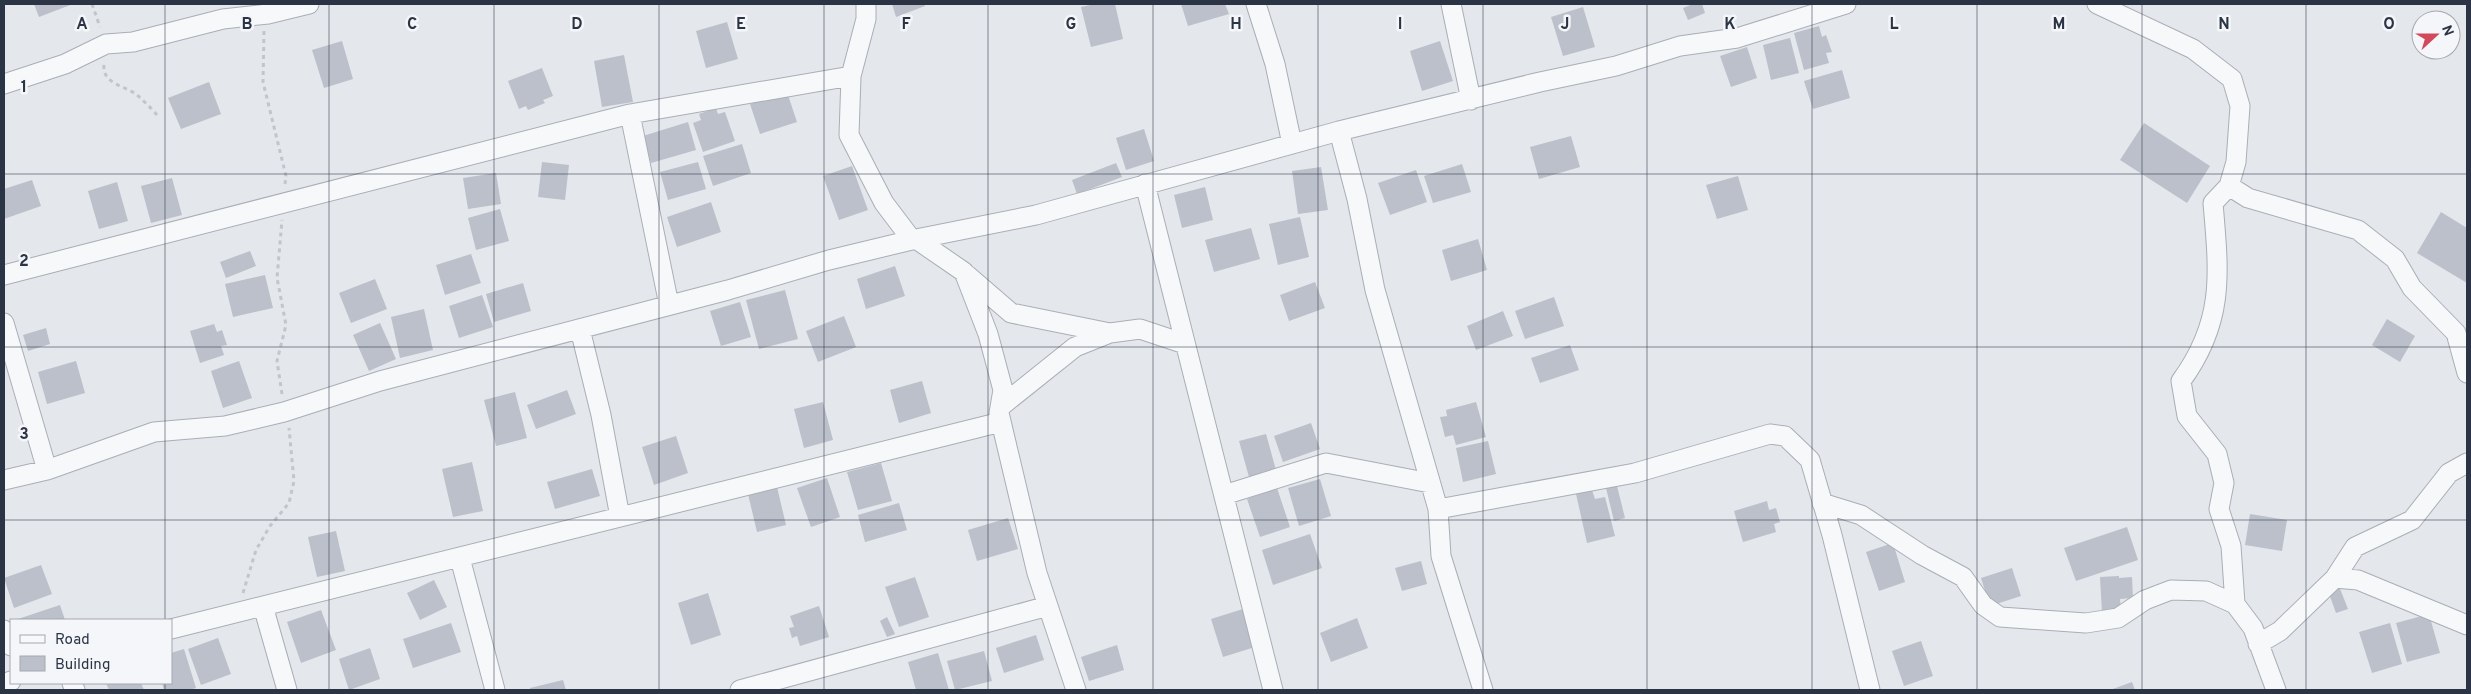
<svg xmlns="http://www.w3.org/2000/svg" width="2471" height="694" font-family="Overpass,sans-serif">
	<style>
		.building { fill: #bbc0ca }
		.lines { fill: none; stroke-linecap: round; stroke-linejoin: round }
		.street-casing { stroke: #a9aeb7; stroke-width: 21 }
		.path { stroke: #c2c5cb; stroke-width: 3; stroke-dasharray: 4 4; stroke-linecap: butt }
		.street { stroke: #f7f8fa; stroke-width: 19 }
		.grid { fill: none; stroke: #2b3445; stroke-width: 1; stroke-opacity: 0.55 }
		.grid-label { font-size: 16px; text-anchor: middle; font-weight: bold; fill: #2b3445; stroke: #f4f6f9; stroke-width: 5; stroke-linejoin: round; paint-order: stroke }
	</style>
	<rect width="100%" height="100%" fill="#e4e7ec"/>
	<path class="building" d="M34,4H73L39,17Z
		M892,4H924L925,6L896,17Z
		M1095,4H1115L1123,39L1091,47L1081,7Z
		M1181,4H1225L1229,14L1188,26Z
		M1693,4H1702L1705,13L1688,20L1683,8Z
		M1583,7L1595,47L1563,56L1551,17Z
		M727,22L738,59L706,68L696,31Z
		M1819,26L1822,37L1826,35L1832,52L1826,53L1829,63L1804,70L1794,33Z
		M1790,38L1799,73L1771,80L1763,45Z
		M342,41L353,79L324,88L312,50Z
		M1440,41L1453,81L1422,91L1410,51Z
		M1747,47L1757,78L1731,87L1720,56Z
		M624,55L633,102L602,107L594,61Z
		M542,68L553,96L543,100L545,103L528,110L526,106L519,109L508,81Z
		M1842,70L1850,98L1813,109L1804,81Z
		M209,82L221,114L181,129L168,98Z
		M787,92L797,122L760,134L750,104Z
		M716,108L718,114L725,112L735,141L703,152L693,123L701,120L699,114Z
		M688,122L696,150L651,163L643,136Z
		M2144,123L2210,166L2187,203L2120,160Z
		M1144,129L1154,161L1126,170L1116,138Z
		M1571,136L1580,167L1539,179L1530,147Z
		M742,144L751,173L713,186L703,156Z
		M542,162L569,165L565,200L538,197Z
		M698,162L706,189L668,200L660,172Z
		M1116,163L1122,177L1077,194L1072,180Z
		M1462,164L1471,192L1433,203L1424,176Z
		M852,166L868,210L839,220L823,176Z
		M1321,167L1328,210L1298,214L1292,171Z
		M1416,170L1427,202L1390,215L1378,183Z
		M496,173L501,204L468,209L463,178Z
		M1738,176L1748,210L1717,219L1706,185Z
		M172,178L182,215L151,223L141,186Z
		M32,180L41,206L4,219V189Z
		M117,182L128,221L99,229L88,191Z
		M1205,187L1213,220L1182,228L1174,195Z
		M711,202L721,232L677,247L667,217Z
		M500,209L509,241L476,250L468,218Z
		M2441,212L2467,228V283L2417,253Z
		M1300,217L1309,257L1278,265L1269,224Z
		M1251,228L1260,259L1214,272L1205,240Z
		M1478,239L1487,270L1451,281L1442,250Z
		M250,251L256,266L226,278L220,262Z
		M471,254L481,283L445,295L436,265Z
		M895,266L905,296L866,309L857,279Z
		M265,275L273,308L233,317L225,284Z
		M375,279L387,309L351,323L339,293Z
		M1315,282L1325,308L1289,321L1280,295Z
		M523,283L531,311L494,322L486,294Z
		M785,290L798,339L759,349L746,300Z
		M482,295L493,327L459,338L449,306Z
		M1554,297L1564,326L1525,339L1515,311Z
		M740,302L751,337L721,346L710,311Z
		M424,309L433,350L400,358L391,317Z
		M1503,311L1513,336L1476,350L1467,326Z
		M844,316L856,347L818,362L806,331Z
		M2387,319L2415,336L2400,362L2372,345Z
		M380,323L396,359L369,371L353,335Z
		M214,324L217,332L222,330L227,345L221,346L224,355L200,363L190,331Z
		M46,328L50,344L28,351L23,335Z
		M1570,345L1579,370L1540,383L1531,358Z
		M76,361L85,393L47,404L38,372Z
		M239,361L252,398L223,408L211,371Z
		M922,381L931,413L899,423L890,390Z
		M567,390L576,414L536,429L527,405Z
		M515,392L527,438L496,446L484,400Z
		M823,402L833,440L804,448L794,409Z
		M1476,402L1486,437L1456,445L1453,435L1445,437L1440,417L1447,416L1446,410Z
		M1311,423L1320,449L1283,462L1274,436Z
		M1266,434L1276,470L1249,477L1239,441Z
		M676,436L688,473L654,485L642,447Z
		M1488,441L1496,474L1463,482L1456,448Z
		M472,462L483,511L453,517L442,469Z
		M881,463L892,501L858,510L847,472Z
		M592,469L600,496L555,509L547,482Z
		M827,478L840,517L811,527L797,488Z
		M1320,479L1331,516L1299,526L1288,488Z
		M1617,486L1625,518L1614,521L1606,488Z
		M777,487L786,525L757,532L748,494Z
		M1277,488L1290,527L1260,537L1247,499Z
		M1592,490L1595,499L1605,497L1615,536L1587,543L1576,494Z
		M1767,501L1769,510L1776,508L1780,522L1774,524L1776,532L1743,542L1734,511Z
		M899,503L907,530L865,542L858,515Z
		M2250,514L2287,520L2282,551L2245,545Z
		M1008,518L1018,549L977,561L968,530Z
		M2127,527L2138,560L2076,581L2064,548Z
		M336,531L345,571L317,577L308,537Z
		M1310,534L1322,568L1273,585L1262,550Z
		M1893,543L1905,582L1879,591L1866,552Z
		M1421,561L1427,584L1402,591L1395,568Z
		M41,565L52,594L14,608L4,578Z
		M2012,568L2021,596L1990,606L1981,578Z
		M2119,576V578L2132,577L2133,598L2120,599L2121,612L2102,613L2100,577Z
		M915,577L929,617L899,627L885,587Z
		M434,580L447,607L420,620L407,593Z
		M2339,586L2348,609L2336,613L2328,591Z
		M708,593L721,635L691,645L678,603Z
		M60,605L65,620H15Z
		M819,606L829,637L800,646L797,636L792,638L789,628L794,627L790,616Z
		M1243,609L1255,647L1223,657L1211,619Z
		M321,610L336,650L301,663L287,622Z
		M2429,614L2440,653L2407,662L2396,623Z
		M887,617L895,634L887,637L880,621Z
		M1357,618L1368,648L1331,662L1320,633Z
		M451,623L461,652L413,668L403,639Z
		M2390,623L2402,664L2372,673L2359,632Z
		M1036,635L1044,660L1004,673L996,648Z
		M218,638L231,674L201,685L188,649Z
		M1921,641L1933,676L1904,686L1892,651Z
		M1117,645L1124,670L1089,681L1081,657Z
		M370,648L380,679L349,690L339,659Z
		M184,649L196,688L189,690H164L162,683H171V653Z
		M984,651L992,681L955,690L947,661Z
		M938,653L949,690H916L908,662Z
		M563,680L566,690H530V688Z
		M2132,682L2135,690H2110Z
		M106,683H141L144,690H109Z"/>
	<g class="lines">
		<g class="street-casing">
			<path id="street" d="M866,4V19L851,76L849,135L884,203L912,240
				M1256,4L1275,64L1292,144
				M1451,4L1471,100
				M2097,4L2193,49L2232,79L2240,106L2236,162L2229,186L2248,198L2358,230L2395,259L2412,288L2456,333L2467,373
				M4,84L65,64L106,44L133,42L223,19L268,14L309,4
				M630,114L669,305
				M1339,131L1357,199L1375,290L1438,509L1441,556L1483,690
				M1145,184L1273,690
				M2229,186L2213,203C2219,273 2225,321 2181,381L2187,416L2217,454L2224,483L2219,509L2231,546L2235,604
				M916,239L964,272L988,334L1003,390L999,413L1037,573L1076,690
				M4,275L630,114L851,76
				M967,275L1011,313L1110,333
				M4,323L47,470
				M580,329L601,415L620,517
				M1000,407L1075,347L1110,333L1140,329L1185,344
				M4,480L47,470L154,432L225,426L284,412L380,381L728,290L829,260L916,239L1036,215L1339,131L1540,82L1616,66L1680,46L1737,38L1846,4
				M1224,495L1326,463L1430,483
				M1822,503L1861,515L1922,555L1963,577L1983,605L2000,617L2086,623L2118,618L2145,600L2171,590L2206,591L2235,604L2253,628L2276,690
				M1438,509L1635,473L1770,434L1785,436L1810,460L1832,535L1870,690
				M460,558L495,690
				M2335,578L2355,547L2412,520L2449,473L2467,463
				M263,606L287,690
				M171,629L1001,422
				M4,630L11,646
				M2258,644L2280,631L2335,578L2358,580L2467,625
				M72,683L75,690
				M4,684L11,681
				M740,690L1048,606"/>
		</g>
		<path class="path" d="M92,4L100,27
			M264,31L263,82L286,176L285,184
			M104,65C102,84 126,86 137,95C144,101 151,108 157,115
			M282,394L277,361L286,325L277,278L282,220
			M243,593L256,550L270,526L289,503L294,481L289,428"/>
		<use href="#street" class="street"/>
	</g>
	<path class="grid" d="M165,4V620M329,4V690M494,4V690M659,4V690M824,4V690M988,4V690M1153,4V690M1318,4V690M1483,4V690M1647,4V690M1812,4V690M1977,4V690M2142,4V690M2306,4V690M4,174H2467M4,347H2467M4,520H2467M165,683V690"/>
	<g class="grid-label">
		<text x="82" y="29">A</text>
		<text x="247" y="29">B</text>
		<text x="412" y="29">C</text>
		<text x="577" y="29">D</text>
		<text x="741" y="29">E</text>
		<text x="906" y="29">F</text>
		<text x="1071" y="29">G</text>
		<text x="1236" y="29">H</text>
		<text x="1400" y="29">I</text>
		<text x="1565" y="29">J</text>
		<text x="1730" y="29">K</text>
		<text x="1894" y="29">L</text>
		<text x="2059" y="29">M</text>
		<text x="2224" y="29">N</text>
		<text x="2389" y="29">O</text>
		<text x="24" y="92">1</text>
		<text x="24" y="266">2</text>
		<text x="24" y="439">3</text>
	</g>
	<rect width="2471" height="694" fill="none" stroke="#2b3445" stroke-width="10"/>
	<rect x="10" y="619" width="162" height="65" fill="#f4f6f9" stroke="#a4a8b1"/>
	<rect x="20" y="635" width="25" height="8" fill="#f7f8fa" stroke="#a4a8b1"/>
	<text x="55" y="644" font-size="15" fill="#2b3445">Road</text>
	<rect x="20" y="656" width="25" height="15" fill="#bbc0ca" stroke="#a4a8b1"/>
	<text x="55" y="669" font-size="15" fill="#2b3445">Building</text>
	<g transform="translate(2436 35) rotate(69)"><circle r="24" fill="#f4f6f9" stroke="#a4a8b1"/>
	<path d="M0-4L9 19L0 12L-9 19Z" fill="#d1495b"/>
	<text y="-8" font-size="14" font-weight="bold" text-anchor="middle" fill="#2b3445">N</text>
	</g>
</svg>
